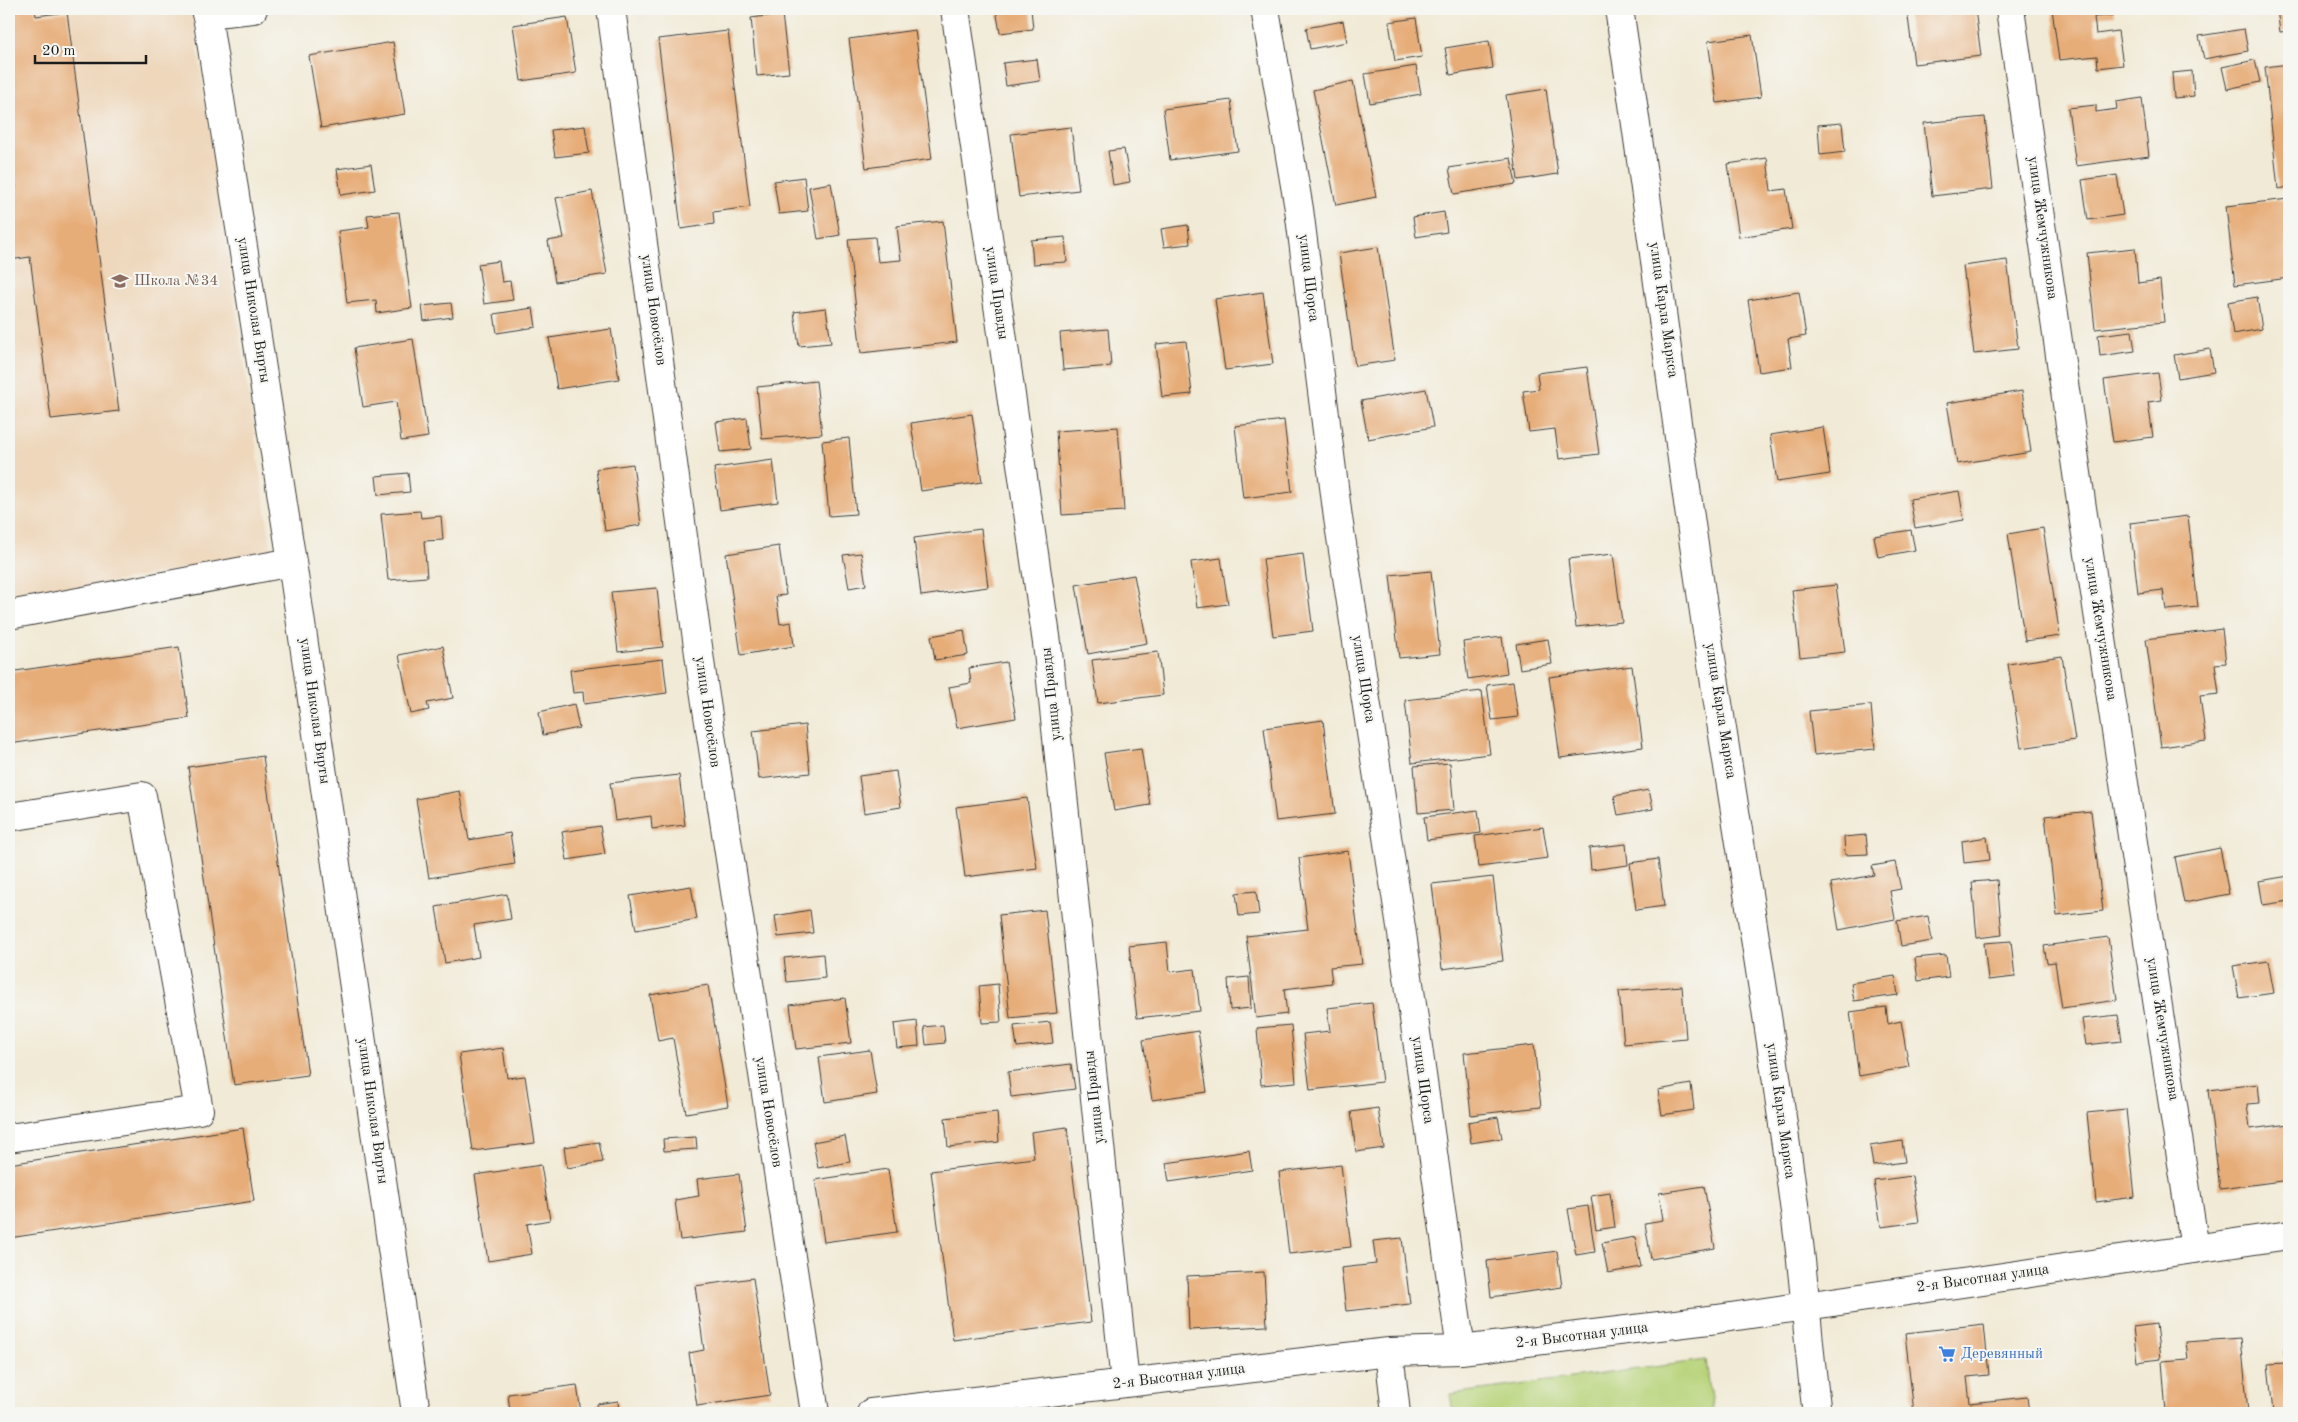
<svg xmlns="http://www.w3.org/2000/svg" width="2298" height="1422" font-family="'Old Standard TT',serif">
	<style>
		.built { fill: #eed7bb }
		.green { fill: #b7d379; stroke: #6a784a }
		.building { fill: #e7ad79 }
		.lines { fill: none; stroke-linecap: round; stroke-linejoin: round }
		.minor-casing { stroke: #3c3b38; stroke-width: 30 }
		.major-casing { stroke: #3c3b38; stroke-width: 30 }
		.minor { stroke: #fff; stroke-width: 28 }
		.major { stroke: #fff; stroke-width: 28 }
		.labels { text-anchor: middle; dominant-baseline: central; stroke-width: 4; stroke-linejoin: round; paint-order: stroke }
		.street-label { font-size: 15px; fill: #1c1c1c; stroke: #f6f6f2 }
		.education-label { font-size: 15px; fill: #785e54; stroke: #f6f6f2; text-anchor: start }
		.shop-label { font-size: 15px; fill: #366cbe; stroke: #f6f6f2; text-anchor: start }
	</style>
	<rect width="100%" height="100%" fill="#f6f6f2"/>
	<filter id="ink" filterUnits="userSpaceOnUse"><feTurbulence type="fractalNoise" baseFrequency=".02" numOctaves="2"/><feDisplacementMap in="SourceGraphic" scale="10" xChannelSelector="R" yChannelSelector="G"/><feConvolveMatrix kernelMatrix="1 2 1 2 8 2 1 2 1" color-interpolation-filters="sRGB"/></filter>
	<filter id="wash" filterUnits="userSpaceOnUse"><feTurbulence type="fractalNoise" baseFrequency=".0096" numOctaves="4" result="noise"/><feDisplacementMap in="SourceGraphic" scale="20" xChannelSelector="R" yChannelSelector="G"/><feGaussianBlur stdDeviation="1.12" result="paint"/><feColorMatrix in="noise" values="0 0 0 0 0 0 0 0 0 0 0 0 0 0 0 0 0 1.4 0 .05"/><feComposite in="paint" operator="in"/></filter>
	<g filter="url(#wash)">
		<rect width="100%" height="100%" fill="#f1ead6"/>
		<path class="built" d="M9,9H192L272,553L9,601Z"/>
		<path class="green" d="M1706,1360L1713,1413H1454L1451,1394Z"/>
		<g id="blocks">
			<path class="building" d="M9,9H35L36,16L67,12L119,411L51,419L30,257L9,260V189L16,188L9,130Z
				M996,9H1031L1033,29L1000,33Z
				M1907,9H1975L1981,56L1914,64Z
				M2052,9H2114L2115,15L2094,17L2096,34L2118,31L2123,65L2098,68L2097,56L2059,60Z
				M2277,9H2289V31L2280,32Z
				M782,14L789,73L757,76L751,18Z
				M567,17L576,73L521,81L513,25Z
				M1416,18L1422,57L1395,61L1389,22Z
				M1343,21L1347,42L1310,49L1306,28Z
				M2244,29L2248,51L2204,59L2199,36Z
				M915,30L932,159L866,168L849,39Z
				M728,31L750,207L713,212L714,224L681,229L658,39Z
				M1752,35L1761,97L1717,103L1708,41Z
				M1489,41L1493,68L1450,75L1445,48Z
				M393,42L405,114L321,128L309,56Z
				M1037,59L1040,81L1006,86L1003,63Z
				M2255,60L2260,82L2227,89L2222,67Z
				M2289,64V187L2278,189L2265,67Z
				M1416,66L1421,94L1370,103L1365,74Z
				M2192,71L2194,96L2174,98L2172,73Z
				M1353,81L1376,197L1336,205L1313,90Z
				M1546,89L1558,174L1518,180L1506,95Z
				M2142,98L2149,156L2076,166L2068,108L2096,105V112L2117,109L2116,102Z
				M1231,100L1238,151L1170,160L1163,109Z
				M1985,117L1993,189L1932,196L1924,123Z
				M1842,123L1845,152L1820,155L1818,125Z
				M585,126L589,153L555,157L551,130Z
				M1071,127L1079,190L1019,197L1011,134Z
				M1124,149L1130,182L1113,185L1108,151Z
				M1511,158L1516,184L1454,194L1449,168Z
				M1767,158L1771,191L1786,189L1792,229L1739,237L1728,164Z
				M371,164L375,190L341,195L337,169Z
				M2117,175L2123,215L2088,220L2082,180Z
				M804,177L808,211L779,214L774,181Z
				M831,183L840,235L818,239L809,187Z
				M592,191L607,274L555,282L548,241L564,238L556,198Z
				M2289,199V278L2235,285L2226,206Z
				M399,212L412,308L377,313L376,300L347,303L338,231L369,227L367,215Z
				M1444,212L1447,232L1416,237L1413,217Z
				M943,221L957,342L861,353L848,239L875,237L878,262L901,260L897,226Z
				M1188,225L1190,244L1164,247L1161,229Z
				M1065,237L1067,262L1033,264L1031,240Z
				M1378,247L1395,360L1355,366L1339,253Z
				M2135,248L2138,283L2160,280L2164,322L2095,329L2087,253Z
				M2007,260L2018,349L1974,354L1963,266Z
				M499,261L502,282L510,281L513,300L484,304L478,264Z
				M1263,292L1273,364L1225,370L1215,299Z
				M1799,292L1806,336L1788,339L1792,367L1759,372L1748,300Z
				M2257,297L2262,329L2233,334L2228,302Z
				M451,303L453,317L424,321L422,306Z
				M533,308L536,327L497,333L494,314Z
				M826,308L831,343L799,346L794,312Z
				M611,329L619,379L557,389L549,338Z
				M1108,329L1111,366L1063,370L1060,333Z
				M2132,331L2135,351L2100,356L2098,335Z
				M413,339L428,437L401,441L396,402L363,407L354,348Z
				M1186,341L1192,394L1162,397L1156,344Z
				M2210,349L2214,372L2178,378L2174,355Z
				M1587,367L1599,454L1559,459L1555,429L1529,432L1523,391L1539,389L1537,373Z
				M2158,373L2162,400L2148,402L2153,437L2113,442L2104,380Z
				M816,381L822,434L762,439L757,387Z
				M1426,389L1433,427L1368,439L1361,401Z
				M2022,391L2031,452L1957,464L1947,403Z
				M972,414L982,482L921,491L911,423Z
				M747,418L751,449L720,452L716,422Z
				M1284,420L1292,492L1243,498L1235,426Z
				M1118,427L1124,511L1062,515L1056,431Z
				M1823,427L1830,474L1777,482L1770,435Z
				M849,438L856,514L829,516L822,441Z
				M773,460L778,502L720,510L714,468Z
				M633,464L641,525L605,531L596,469Z
				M408,473L410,492L378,495L376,476Z
				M1959,491L1964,520L1915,528L1910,499Z
				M420,511L421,518L441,516L443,540L424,541L427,577L388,580L381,514Z
				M2188,516L2198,607L2166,610L2163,590L2138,593L2130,523Z
				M2043,528L2060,636L2025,641L2008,534Z
				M981,529L988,587L921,596L914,538Z
				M1911,530L1915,550L1878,557L1874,536Z
				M779,546L786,595L776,596L780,624L791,622L794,646L741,655L726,554Z
				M861,553L866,585L849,588L843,555Z
				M1303,554L1313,631L1273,636L1263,559Z
				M1613,554L1622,622L1576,627L1568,559Z
				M1221,558L1228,604L1197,608L1191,562Z
				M1431,571L1440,654L1399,658L1390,575Z
				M1134,575L1147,643L1088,654L1076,585Z
				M1836,585L1845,652L1800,657L1792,590Z
				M657,588L663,647L618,652L611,592Z
				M2222,629L2226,663L2215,664L2219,694L2200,696L2206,741L2161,747L2146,639Z
				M964,630L968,655L935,660L931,636Z
				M1502,637L1507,673L1468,679L1463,642Z
				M1548,639L1552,664L1520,669L1516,644Z
				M443,646L453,698L427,703L429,710L411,714L399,655Z
				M179,647L189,718L9,744V672Z
				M1158,652L1163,695L1098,703L1092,660Z
				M2062,656L2075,740L2021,748L2008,664Z
				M663,659L667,693L584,704L583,692L573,693L570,670Z
				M1006,662L1016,718L957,728L949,687L971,683L969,668Z
				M1632,666L1643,747L1560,758L1549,677Z
				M1513,682L1518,717L1492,720L1487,685Z
				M1482,691L1490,754L1412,763L1405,700Z
				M574,704L579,728L543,735L539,712Z
				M1871,705L1875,749L1814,755L1809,711Z
				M1323,720L1335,814L1276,821L1264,728Z
				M805,725L810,773L759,779L753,731Z
				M1141,748L1150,805L1114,811L1104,753Z
				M263,756L308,1075L234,1085L188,767Z
				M1450,763L1454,810L1418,813L1414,766Z
				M896,771L901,807L864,813L859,776Z
				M679,775L685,825L652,829L651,816L615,821L610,783Z
				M1649,790L1653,809L1618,815L1614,796Z
				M460,791L469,840L510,833L515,864L429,878L416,799Z
				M1027,798L1037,868L965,877L956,807Z
				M1478,810L1481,833L1427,840L1424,817Z
				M2091,811L2103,911L2057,916L2045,816Z
				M600,826L605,854L567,860L562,832Z
				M1543,827L1548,858L1479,867L1475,836Z
				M1866,835L1868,854L1845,855L1844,837Z
				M1987,837L1990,860L1964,863L1962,841Z
				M1626,844L1628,865L1591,870L1589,848Z
				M2220,848L2229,894L2184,903L2175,857Z
				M1348,851L1362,964L1330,967L1332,983L1284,989L1287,1014L1256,1018L1246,936L1308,929L1299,858Z
				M1658,859L1664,906L1636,910L1630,863Z
				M1895,862L1901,889L1890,891L1895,919L1839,930L1831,883L1874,875L1872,866Z
				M2289,876V901L2263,905L2259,881Z
				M1493,877L1503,961L1442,969L1432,884Z
				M1997,880L2002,935L1977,938L1972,882Z
				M691,886L697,919L636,930L630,896Z
				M1256,891L1259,914L1239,916L1236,893Z
				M507,894L511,919L474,925L479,957L445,963L436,907Z
				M810,910L813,933L778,937L775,916Z
				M1045,910L1057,1013L1010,1018L999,915Z
				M1928,916L1932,941L1901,946L1897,921Z
				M2108,937L2117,1000L2062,1008L2055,962L2047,963L2044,946Z
				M2011,941L2015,977L1988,980L1984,943Z
				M1167,942L1170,972L1195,969L1200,1011L1137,1018L1129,946Z
				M823,954L825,978L787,982L784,958Z
				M1946,955L1949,977L1918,981L1915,958Z
				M2268,961L2274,993L2239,998L2233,966Z
				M1895,976L1898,995L1854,1001L1851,983Z
				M1249,977L1251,1008L1230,1010L1228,979Z
				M998,984L1001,1022L982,1023L979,986Z
				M708,985L728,1106L686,1113L673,1038L658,1041L650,995Z
				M1682,986L1686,1038L1624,1044L1619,991Z
				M845,998L851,1043L796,1049L790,1005Z
				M1372,1003L1382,1082L1310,1090L1303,1034L1330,1031L1327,1008Z
				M1886,1007L1888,1024L1901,1021L1909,1067L1859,1076L1850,1012Z
				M2118,1015L2122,1041L2086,1045L2082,1019Z
				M917,1021L919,1046L897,1048L894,1024Z
				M1050,1022L1053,1043L1017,1047L1014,1026Z
				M943,1025L945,1043L926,1045L924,1027Z
				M1291,1025L1296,1082L1261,1085L1257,1028Z
				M1198,1031L1207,1092L1152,1100L1143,1040Z
				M1534,1045L1541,1107L1471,1115L1464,1053Z
				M503,1048L507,1078L525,1076L535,1143L473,1151L459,1054Z
				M870,1050L877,1094L825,1102L819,1057Z
				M1071,1064L1075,1089L1011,1097L1008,1072Z
				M1691,1084L1694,1110L1662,1115L1658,1090Z
				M2258,1084L2260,1103L2247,1104L2250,1129L2289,1124V1144H2287L2289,1180L2220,1189L2208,1090Z
				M1378,1108L1384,1148L1356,1152L1351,1112Z
				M2126,1109L2135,1197L2096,1202L2087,1113Z
				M997,1112L999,1142L948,1147L945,1118Z
				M1498,1117L1502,1138L1471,1143L1468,1122Z
				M1067,1127L1091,1322L953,1340L931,1171L1034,1158L1031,1132Z
				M243,1128L254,1201L9,1238V1164Z
				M845,1136L850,1162L818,1168L813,1142Z
				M696,1137L697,1149L664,1151L663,1139Z
				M1902,1141L1905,1162L1873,1166L1870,1146Z
				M599,1142L603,1162L567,1168L564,1147Z
				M1249,1151L1252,1170L1169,1182L1166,1163Z
				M541,1165L550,1220L527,1224L532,1254L488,1261L475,1175Z
				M1341,1165L1351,1247L1289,1254L1279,1172Z
				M888,1169L897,1232L824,1242L815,1180Z
				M739,1174L747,1232L680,1240L675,1200L699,1196L697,1179Z
				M1912,1176L1919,1222L1881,1227L1874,1181Z
				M1704,1186L1715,1248L1651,1259L1645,1223L1663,1220L1659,1193Z
				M1610,1193L1615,1227L1596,1230L1591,1196Z
				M1588,1206L1595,1252L1576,1255L1568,1209Z
				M1635,1237L1641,1267L1608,1273L1602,1243Z
				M1402,1238L1410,1304L1346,1311L1341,1268L1376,1264L1373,1241Z
				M1557,1251L1562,1287L1491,1297L1487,1261Z
				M1264,1272L1267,1326L1189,1330L1187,1276Z
				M753,1278L770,1395L697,1406L689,1353L704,1350L695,1286Z
				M1984,1324L1989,1375L1967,1377L1970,1403L2027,1397L2029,1413H1914L1905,1333Z
				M2156,1324L2160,1359L2137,1362L2133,1327Z
				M2241,1338L2248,1413H2166L2162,1361L2188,1359L2186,1342Z
				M2289,1348V1413H2273L2268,1364L2285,1363L2284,1349Z
				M577,1385L581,1413H510L508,1394Z
				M618,1401L619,1413H598L597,1404Z"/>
		</g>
	</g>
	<g filter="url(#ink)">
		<use href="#blocks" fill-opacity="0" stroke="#3c3b38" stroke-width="1"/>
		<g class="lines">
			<g class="minor-casing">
				<path id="minor" d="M206,9L292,562L416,1413
					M611,9L703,683L815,1413
					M955,9L1047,643L1125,1383
					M1265,9L1299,209L1338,518L1402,934L1461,1350
					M2010,9L2082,508L2195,1249
					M206,14L253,9
					M9,615L292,562
					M9,817L142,796L199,1110L9,1138
					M1389,1352L1396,1413
					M871,1413L1389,1352L1461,1350L1717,1319L2289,1235"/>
			</g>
			<g class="major-casing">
				<path id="major" d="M1619,9C1646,185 1668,362 1693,538C1727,773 1769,1007 1799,1243C1806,1300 1809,1357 1817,1413"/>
			</g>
			<use href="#minor" class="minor"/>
			<use href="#major" class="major"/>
		</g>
	</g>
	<defs>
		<g id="school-bare" transform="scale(1.35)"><path d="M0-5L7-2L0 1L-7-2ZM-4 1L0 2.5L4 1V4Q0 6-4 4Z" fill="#8d6e63" stroke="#f6f6f2" stroke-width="2.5" paint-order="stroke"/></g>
		<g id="supermarket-bare" transform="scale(1.35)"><path d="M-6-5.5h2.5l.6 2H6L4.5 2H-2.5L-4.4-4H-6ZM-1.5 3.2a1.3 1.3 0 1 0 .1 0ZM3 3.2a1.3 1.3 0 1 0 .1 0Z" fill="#3f7fe0" stroke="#f6f6f2" stroke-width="2.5" paint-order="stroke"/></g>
	</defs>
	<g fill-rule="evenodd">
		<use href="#school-bare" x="120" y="281"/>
		<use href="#supermarket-bare" x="1947" y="1354"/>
	</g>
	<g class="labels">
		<g class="street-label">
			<text transform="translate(2042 228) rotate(82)">улица Жемчужникова</text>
			<text transform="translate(1308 278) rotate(83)">улица Щорса</text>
			<text transform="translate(996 293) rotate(82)">улица Правды</text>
			<text transform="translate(253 310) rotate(81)">улица Николая Вирты</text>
			<text transform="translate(653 310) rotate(82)">улица Новосёлов</text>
			<text transform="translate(1663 310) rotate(82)">улица Карла Маркса</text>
			<text transform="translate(2100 629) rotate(81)">улица Жемчужникова</text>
			<text transform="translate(1363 679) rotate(81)">улица Щорса</text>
			<text transform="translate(1052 694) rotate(-96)">улица Правды</text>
			<text transform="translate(314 711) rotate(82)">улица Николая Вирты</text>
			<text transform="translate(1720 711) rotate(81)">улица Карла Маркса</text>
			<text transform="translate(707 712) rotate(82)">улица Новосёлов</text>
			<text transform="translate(2162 1029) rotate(81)">улица Жемчужникова</text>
			<text transform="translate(1422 1080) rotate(82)">улица Щорса</text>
			<text transform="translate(1095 1097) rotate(-96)">улица Правды</text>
			<text transform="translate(372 1111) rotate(82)">улица Николая Вирты</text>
			<text transform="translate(1780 1111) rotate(82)">улица Карла Маркса</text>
			<text transform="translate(768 1112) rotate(81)">улица Новосёлов</text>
			<text transform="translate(1983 1279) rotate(-8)">2-я Высотная улица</text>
			<text transform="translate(1582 1336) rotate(-7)">2-я Высотная улица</text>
			<text transform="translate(1179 1377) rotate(-7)">2-я Высотная улица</text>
		</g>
		<g class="education-label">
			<text x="134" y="281">Школа №34</text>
		</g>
		<g class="shop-label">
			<text x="1961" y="1354">Деревянный</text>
		</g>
	</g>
	<rect width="2298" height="1422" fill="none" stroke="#f6f6f2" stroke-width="30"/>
	<path d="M35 55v8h111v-8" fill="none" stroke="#1c1c1c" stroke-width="2.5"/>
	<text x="42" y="55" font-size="15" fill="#1c1c1c" stroke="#f6f6f2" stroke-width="4" paint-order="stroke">20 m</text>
</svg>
